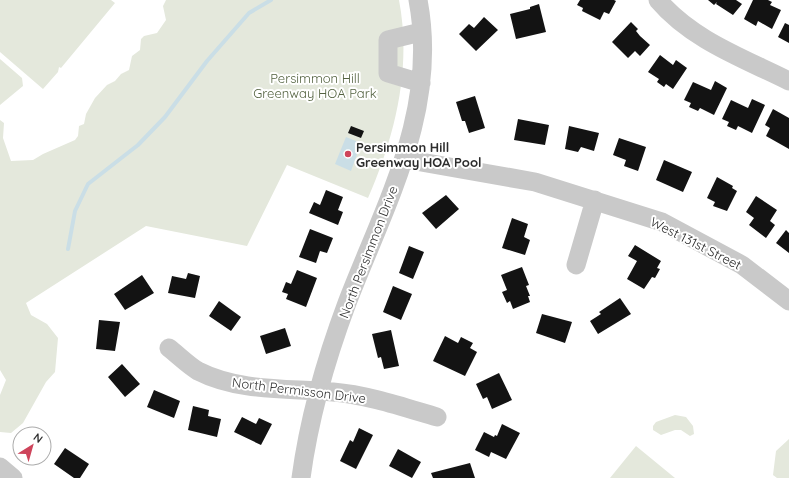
<svg xmlns="http://www.w3.org/2000/svg" width="789" height="478" font-family="Quicksand,sans-serif">
	<style>
		.green { fill: #e4e8dc }
		.water { fill: #cadee6 }
		.lines { fill: none; stroke-linecap: round; stroke-linejoin: round }
		.stream { stroke: #cadee6; stroke-width: 4 }
		.building { fill: #131313 }
		.minor { stroke: #c9c9c9; stroke-width: 19 }
		.poi-dot { fill: #ce445b; stroke: #fff; stroke-width: 1.5 }
		.labels { text-anchor: middle; dominant-baseline: central; stroke-width: 4; stroke-linejoin: round; paint-order: stroke }
		.park-label { font-size: 13px; fill: #536240; stroke: #fff }
		.poi-label { font-size: 13px; font-weight: bold; fill: #2c2c2c; stroke: #fff; text-anchor: start }
		.street-label { font-size: 13px; fill: #2c2c2c; stroke: #fff }
	</style>
	<rect width="100%" height="100%" fill="#fff"/>
	<path class="green" d="M0,0H111L115,3L61,68L59,67L58,72L43,89L0,52Z
		M166,0H399C412,68 395,136 368,198L287,165L247,246L146,226L26,303L31,315L47,324L58,338L55,372L46,382L23,423L11,433L0,432V395L6,380L0,370V120L4,123L3,138L11,161L33,160L43,154L75,140L78,136L79,126L84,124L86,114L95,98L107,85L115,81L121,74L129,70L132,56L140,50L141,39L144,36L157,33L166,20L163,6Z
		M0,59L22,78L23,86L0,105Z
		M675,415L686,417L693,426L694,434L690,436L681,430H675L661,435L653,430V426L656,422Z
		M789,439V478H777L773,475L776,451Z
		M636,446L675,478H610Z"/>
	<path class="water" d="M346,137L361,143L351,171L335,164Z"/>
	<g class="lines">
		<path class="stream" d="M68,249L75,211L88,184L138,145L165,117L207,61L249,13L271,0"/>
	</g>
	<path class="building" d="M580,0H614L616,1L609,14L604,12L600,20L582,11L583,8L577,5Z
		M708,0H736L742,4L733,15L716,4L717,2L714,5Z
		M753,0H768L772,2L770,5L781,10L772,29L758,21L756,26L744,19Z
		M539,4L546,32L516,39L510,14L530,9V7Z
		M484,17L498,30L476,51L459,34L469,24L474,28Z
		M631,22L638,29L636,31L640,36L650,45L640,56L635,51L628,58L612,42Z
		M785,23L789,25V43L778,37Z
		M660,55L673,65L676,60L687,68L673,89L666,84L664,87L657,82L659,79L648,72Z
		M715,81L727,88L714,115L700,108L698,111L689,107L691,103L684,100L693,82L711,90Z
		M475,96L485,128L469,133L465,121H462L456,102Z
		M752,99L765,105L752,133L738,126L736,130L727,126L729,122L722,119L731,100L748,108Z
		M773,109L789,118V149L766,136L770,128L765,125Z
		M518,119L549,125L545,145L514,140Z
		M351,126L364,131L361,138L348,133Z
		M569,126L599,133L594,151L581,147L578,152L565,149Z
		M619,138L646,147L638,171L624,166L626,160L613,155Z
		M664,160L692,172L683,192L656,180Z
		M717,177L733,186L732,188L737,191L727,211L713,206L715,202L707,198Z
		M326,190L343,197L338,210L343,212L338,225L309,213L314,202L320,205Z
		M446,195L459,209L436,229L422,213Z
		M756,196L777,210L770,221L775,225L766,238L749,225L754,218L746,212Z
		M512,218L528,224L524,237L530,240L525,255L502,248Z
		M310,229L333,238L327,253L320,251L316,263L299,257Z
		M786,230L789,233V253L776,243Z
		M635,245L661,261L657,268L660,269L655,278L652,277L644,289L627,279L637,261L628,256Z
		M409,246L424,252L413,279L399,273Z
		M522,267L529,285L526,286L530,296H528L530,302L513,309L510,301L507,303L502,292L507,290L501,275Z
		M297,270L317,278L306,307L286,299L288,294L282,292L286,282L291,284Z
		M188,273L200,276L195,298L168,293L172,276L186,279Z
		M142,275L154,293L125,310L114,294Z
		M393,286L412,294L401,320L383,312Z
		M620,298L631,314L598,334L590,321L601,314L599,312Z
		M219,301L241,317L231,331L209,316Z
		M542,314L572,322L565,343L536,333Z
		M99,320L120,322L115,351L96,349Z
		M285,328L291,346L266,354L260,336Z
		M391,330L399,366L384,369L381,357L378,358L372,334Z
		M445,336L458,343L461,337L473,343L470,348L477,352L465,376L433,361Z
		M122,364L140,384L125,397L108,377Z
		M499,373L512,400L492,409L487,397L483,399L476,384Z
		M154,390L180,401L174,418L147,407Z
		M193,406L209,410L208,416L221,419L217,437L188,430Z
		M242,417L256,424L259,418L272,424L261,445L234,432Z
		M502,424L520,433L506,459L491,452L489,457L475,450L484,432L494,437L495,435L497,436Z
		M359,428L373,435L356,469L340,461L350,440L353,442Z
		M65,448L89,464L80,478H74L54,464Z
		M398,449L421,462L412,478L389,466Z
		M470,463L475,478H433L431,473Z"/>
	<g class="lines">
		<path class="minor" d="M658,0C692,40 743,58 789,81
			M421,83L388,73V40L421,32
			M404,159L535,182L662,222L742,265L789,301
			M576,265L595,200
			M169,348C178,355 188,365 198,371C239,392 289,388 333,392C368,395 403,407 437,417
			M0,467L13,478
			M301,478C309,418 326,359 347,303C385,204 439,110 418,0"/>
	</g>
	<circle class="poi-dot" cx="348" cy="154" r="4"/>
	<g class="labels">
		<g class="park-label">
			<text x="315" y="78">Persimmon Hill<tspan x="315" dy="15">Greenway HOA Park</tspan></text>
		</g>
		<g class="poi-label">
			<text x="356" y="147">Persimmon Hill<tspan x="356" dy="15">Greenway HOA Pool</tspan></text>
		</g>
		<g class="street-label">
			<text transform="translate(696 243) rotate(27)">West 131st Street</text>
			<text transform="translate(368 252) rotate(-69)">North Persimmon Drive</text>
			<text transform="translate(299 390) rotate(7)">North Permisson Drive</text>
		</g>
	</g>
	<g transform="translate(32 446) rotate(37)"><circle r="19" fill="#ffffff" stroke="#ababab"/>
	<path d="M0-3L7 15L0 10L-7 15Z" fill="#ce445b"/>
	<text y="-6" font-size="11" font-weight="bold" text-anchor="middle" fill="#2c2c2c">N</text>
	</g>
</svg>
